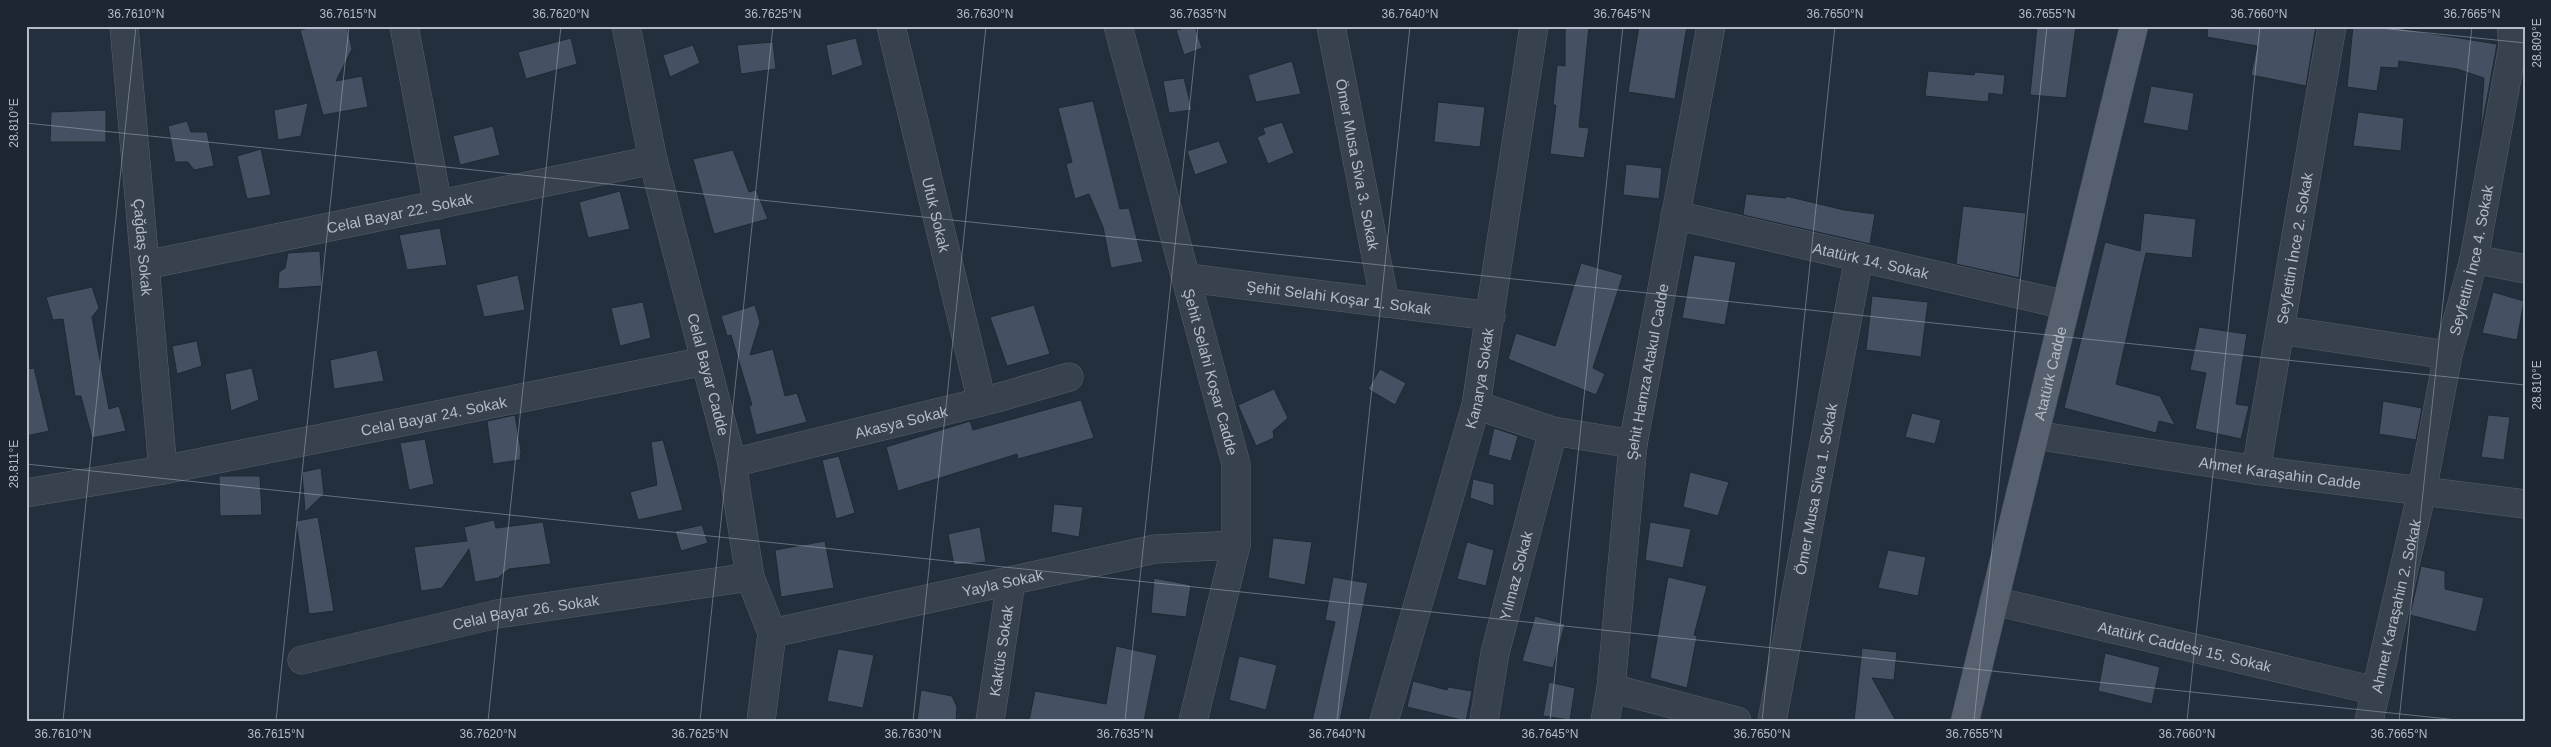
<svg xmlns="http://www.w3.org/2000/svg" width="2551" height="747" font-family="Helvetica,sans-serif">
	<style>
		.building { fill: #455162; stroke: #1f2835 }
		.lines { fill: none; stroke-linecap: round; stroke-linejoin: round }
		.minor-casing { stroke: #565f6c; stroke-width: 29 }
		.major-casing { stroke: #414a57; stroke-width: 29 }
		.minor { stroke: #38414e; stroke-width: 28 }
		.major { stroke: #56606e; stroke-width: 28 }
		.ticks { fill: none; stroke: #b4bcc9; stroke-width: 1; stroke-opacity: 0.45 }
		.labels { text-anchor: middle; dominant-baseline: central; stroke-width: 4; stroke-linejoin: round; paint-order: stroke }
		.street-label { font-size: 15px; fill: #b4bcc9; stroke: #1d2633 }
		.neatline { fill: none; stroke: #b4bcc9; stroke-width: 2 }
		.ticks-label { font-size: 12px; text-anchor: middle; fill: #b4bcc9 }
	</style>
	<rect width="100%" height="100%" fill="#242f3e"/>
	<path class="building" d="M317,26H347L352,49L336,81L362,76L368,107L323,115L300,30Z
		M1195,26L1202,48L1184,55L1176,30Z
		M1565,26H1589L1579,127L1589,128L1584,158L1550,154L1556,105H1553L1557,65L1565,66Z
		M1639,26H1687L1675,99L1628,92Z
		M2037,26H2076L2066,98L2030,95Z
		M2208,26H2316L2306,86L2251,75L2257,46L2207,37Z
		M2353,26H2383L2497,44L2480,137L2484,78L2457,69L2399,61L2398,68L2381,67L2377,91L2347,87Z
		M571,38L577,64L526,79L518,52Z
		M856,38L863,65L832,76L826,45Z
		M773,42L776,69L741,74L737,45Z
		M693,45L700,63L670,77L663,55Z
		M1292,61L1301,94L1256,102L1248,75Z
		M1928,71L1974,75L1975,72L2005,75L2003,95L1989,93L1988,102L1925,96Z
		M1184,78L1192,110L1169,113L1163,81Z
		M2151,86L2194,93L2188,131L2143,123Z
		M1093,101L1120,209L1129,208L1143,262L1111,268L1103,227L1089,194L1075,199L1066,164L1072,162L1058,108Z
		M1438,102L1485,107L1480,147L1434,142Z
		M308,103L301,136L278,140L274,110Z
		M106,110V142H50L51,112Z
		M2358,112L2404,118L2401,151L2353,146Z
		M187,121L191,132H207L214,166L194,170L188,162H175L168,126Z
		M1282,122L1294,153L1268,164L1257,137L1265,134L1263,128Z
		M493,126L500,155L460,165L453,136Z
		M1219,141L1228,163L1195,175L1187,151Z
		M261,149L271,195L247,199L237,156Z
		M733,150L749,192L756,190L768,219L714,234L693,159Z
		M1626,164L1662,168L1659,199L1623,195Z
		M620,191L630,229L588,238L579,202Z
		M1746,194L1786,198V196L1844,210L1875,214L1870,244L1743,215Z
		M1963,206L2026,213L2019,278L1956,264Z
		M2144,213L2196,219L2192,258L2146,253L2116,384L2160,396L2175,425L2159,421L2156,433L2064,408L2105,242L2140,251Z
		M440,228L447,265L407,270L399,235Z
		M320,251L322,286L278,289L279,272L285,268L288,253Z
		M1694,255L1736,262L1725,325L1682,318Z
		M1581,263L1623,275L1593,368L1605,374L1596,395L1508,359L1516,333L1555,346Z
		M518,275L525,310L484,317L476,285Z
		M92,287L99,308L92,317L109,409L119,406L126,431L92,438L81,396H75L63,319L53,320L46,297Z
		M2493,292L2524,301L2517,340L2482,333Z
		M1872,296L1928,302L1921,357L1866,350Z
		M643,302L651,338L620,346L611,308Z
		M755,305L760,322L750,355L773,349L785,396L797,393L807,422L756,435L749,406L752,405L731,335L727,336L721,316Z
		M1034,305L1050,354L1007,366L990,317Z
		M2199,327L2247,334L2236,404L2249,406L2241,439L2195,429L2206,373L2190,370Z
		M197,341L202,366L177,374L172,346Z
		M377,350L384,381L334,389L330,360Z
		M34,368L49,431L26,436V369Z
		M252,368L259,400L231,411L225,374Z
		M1380,369L1406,383L1395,405L1368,389Z
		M1274,389L1288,418L1273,431L1274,438L1256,446L1238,405Z
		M1081,400L1094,438L1018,459L1017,454L898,491L886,447L970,421L973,430Z
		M2383,401L2422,408L2416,440L2379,434Z
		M1912,413L1941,420L1935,444L1905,437Z
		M515,415L521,451L520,460L493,464L487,421Z
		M2488,415L2510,417L2504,460L2481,457Z
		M1494,428L1518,436L1511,461L1488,455Z
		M425,439L434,484L409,490L400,443Z
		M663,440L683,510L638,520L630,492L657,485L651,442Z
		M839,456L855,513L836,519L822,460Z
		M321,468L324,494L305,512L302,472Z
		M1690,472L1729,482L1718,516L1683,507Z
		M219,476H260L262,515L220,516Z
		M1473,479L1494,484V506L1470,498Z
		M1054,504L1083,507L1079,537L1051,532Z
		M318,517L334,611L309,614L296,521Z
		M494,520L496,528L543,522L551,564L509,569L498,578L475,582L469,549L442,588L421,591L414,547L467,541L464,527Z
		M1650,522L1691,529L1683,568L1645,560Z
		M702,525L708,543L681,551L675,531Z
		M980,527L986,562L954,565L948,534Z
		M1273,538L1312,542L1305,585L1268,578Z
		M825,541L834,588L781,597L775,550Z
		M1467,542L1494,550L1486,586L1457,579Z
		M1888,550L1926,557L1918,596L1878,588Z
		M2421,566L2445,571V589L2484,598L2476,632L2410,615Z
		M1333,577L1368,583L1340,721H1312L1335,622L1325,620Z
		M1668,577L1707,586L1694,635L1697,636L1687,688L1650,678Z
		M1154,578L1191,585L1186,617L1151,613Z
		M1535,616L1565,624L1553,668L1522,661Z
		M1116,646L1157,655L1144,721H1029L1035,691L1106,704Z
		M1862,648L1897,652L1894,680L1872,678L1896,721H1854Z
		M838,649L874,655L863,708L827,701Z
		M2105,653L2160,667L2152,704L2098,691Z
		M1239,656L1277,665L1266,710L1229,700Z
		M1413,681L1447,690L1448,687L1472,691L1466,721L1407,707Z
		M1549,682L1575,688L1570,720L1543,716Z
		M921,690L952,696L957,707L956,721H917Z"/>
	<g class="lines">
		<g class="minor-casing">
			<g id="minor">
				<path id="s1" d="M124,26L163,470"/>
				<path d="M404,26L438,205"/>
				<path id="s2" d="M626,26L653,160L732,463L750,577L772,633L761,721"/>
				<path id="s3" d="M891,26L982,402"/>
				<path id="s4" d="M1118,26L1236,464V545L1193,721"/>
				<path id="s5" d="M1331,26L1385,303"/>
				<path id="s6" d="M1675,215L2066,305"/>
				<path d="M2474,259L2525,269"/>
				<path id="s7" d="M146,265L653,160"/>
				<path id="s8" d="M1188,278L1491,316"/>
				<path d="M2281,330L2448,355"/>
				<path d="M1476,405L1553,431L1633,444"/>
				<path id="s9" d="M2035,435L2256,470L2525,504"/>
				<path id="s10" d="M732,463L997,398L1069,377"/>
				<path id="s11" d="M2256,470L2332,26"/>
				<path id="s12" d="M26,493L163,470L705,361"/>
				<path id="s13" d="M1994,601L2376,691"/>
				<path id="s14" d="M772,633L1155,549L1236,545"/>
				<path id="s15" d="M302,660L497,614L750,577"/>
				<path d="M1611,688L1737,721"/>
				<path id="s16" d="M990,721L1011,581"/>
				<path id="s17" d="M1384,721L1476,405L1534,26"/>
				<path id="s18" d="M1484,721L1495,653L1553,431"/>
				<path id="s19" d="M1605,721L1611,688L1633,444L1711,26"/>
				<path id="s20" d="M1772,721L1859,257"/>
				<path id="s21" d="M2369,721L2422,491L2448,355L2474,259L2513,45L2511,26"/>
			</g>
		</g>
		<g class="major-casing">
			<g id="major">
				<path id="s22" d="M1965,721L2134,26"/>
			</g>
		</g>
		<use href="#minor" class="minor"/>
		<use href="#major" class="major"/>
	</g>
	<path class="ticks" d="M2361,26L2525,43M26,123L2525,385M26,464L2467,721M63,721L136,26M276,721L349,26M488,721L561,26M700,721L773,26M913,721L986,26M1125,721L1198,26M1337,721L1410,26M1550,721L1623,26M1762,721L1835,26M1974,721L2047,26M2187,721L2260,26M2399,721L2472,26"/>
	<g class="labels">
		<g class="street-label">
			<text stroke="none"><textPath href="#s5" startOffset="141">Ömer Musa Siva 3. Sokak</textPath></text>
			<text stroke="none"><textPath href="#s7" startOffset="259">Celal Bayar 22. Sokak</textPath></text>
			<text stroke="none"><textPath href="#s3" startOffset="194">Ufuk Sokak</textPath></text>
			<text stroke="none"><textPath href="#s1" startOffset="222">Çağdaş Sokak</textPath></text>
			<text stroke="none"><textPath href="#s11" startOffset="225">Seyfettin İnce 2. Sokak</textPath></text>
			<text stroke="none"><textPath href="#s21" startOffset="472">Seyfettin İnce 4. Sokak</textPath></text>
			<text stroke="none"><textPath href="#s6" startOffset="201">Atatürk 14. Sokak</textPath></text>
			<text stroke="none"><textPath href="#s8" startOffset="152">Şehit Selahi Koşar 1. Sokak</textPath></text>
			<text stroke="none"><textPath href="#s4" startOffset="358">Şehit Selahi Koşar Cadde</textPath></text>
			<text stroke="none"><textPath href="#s19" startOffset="352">Şehit Hamza Atakul Cadde</textPath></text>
			<text stroke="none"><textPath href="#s2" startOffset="358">Celal Bayar Cadde</textPath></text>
			<text stroke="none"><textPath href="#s22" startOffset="358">Atatürk Cadde</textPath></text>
			<text stroke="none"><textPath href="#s17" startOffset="356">Kanarya Sokak</textPath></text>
			<text stroke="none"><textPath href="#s12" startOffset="415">Celal Bayar 24. Sokak</textPath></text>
			<text stroke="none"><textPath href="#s10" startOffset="174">Akasya Sokak</textPath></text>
			<text stroke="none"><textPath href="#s9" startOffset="248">Ahmet Karaşahin Cadde</textPath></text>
			<text stroke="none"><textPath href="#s20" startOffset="236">Ömer Musa Siva 1. Sokak</textPath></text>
			<text stroke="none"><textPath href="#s18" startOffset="149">Yılmaz Sokak</textPath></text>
			<text stroke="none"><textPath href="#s14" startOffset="236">Yayla Sokak</textPath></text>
			<text stroke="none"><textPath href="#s21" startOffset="118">Ahmet Karaşahin 2. Sokak</textPath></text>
			<text stroke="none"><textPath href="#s15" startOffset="229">Celal Bayar 26. Sokak</textPath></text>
			<text stroke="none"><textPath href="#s13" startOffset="196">Atatürk Caddesi 15. Sokak</textPath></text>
			<text stroke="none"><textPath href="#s16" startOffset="71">Kaktüs Sokak</textPath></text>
		</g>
	</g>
	<rect width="2551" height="747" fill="none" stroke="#1d2633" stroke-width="55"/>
	<rect x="28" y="28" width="2496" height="692" class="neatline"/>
	<g class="ticks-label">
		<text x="136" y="18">36.7610°N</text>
		<text x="348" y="18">36.7615°N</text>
		<text x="561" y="18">36.7620°N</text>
		<text x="773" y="18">36.7625°N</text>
		<text x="985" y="18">36.7630°N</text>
		<text x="1198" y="18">36.7635°N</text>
		<text x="1410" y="18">36.7640°N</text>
		<text x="1622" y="18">36.7645°N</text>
		<text x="1835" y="18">36.7650°N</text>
		<text x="2047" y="18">36.7655°N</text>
		<text x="2259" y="18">36.7660°N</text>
		<text x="2472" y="18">36.7665°N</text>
		<text transform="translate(2537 43) rotate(-90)" y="4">28.809°E</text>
		<text transform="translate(14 123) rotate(-90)" y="4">28.810°E</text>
		<text transform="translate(2537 385) rotate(-90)" y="4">28.810°E</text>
		<text transform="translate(14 464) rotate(-90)" y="4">28.811°E</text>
		<text x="63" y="738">36.7610°N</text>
		<text x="276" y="738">36.7615°N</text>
		<text x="488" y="738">36.7620°N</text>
		<text x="700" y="738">36.7625°N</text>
		<text x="913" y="738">36.7630°N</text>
		<text x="1125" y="738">36.7635°N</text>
		<text x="1337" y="738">36.7640°N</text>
		<text x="1550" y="738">36.7645°N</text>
		<text x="1762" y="738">36.7650°N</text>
		<text x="1974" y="738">36.7655°N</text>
		<text x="2187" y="738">36.7660°N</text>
		<text x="2399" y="738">36.7665°N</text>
	</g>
</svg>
